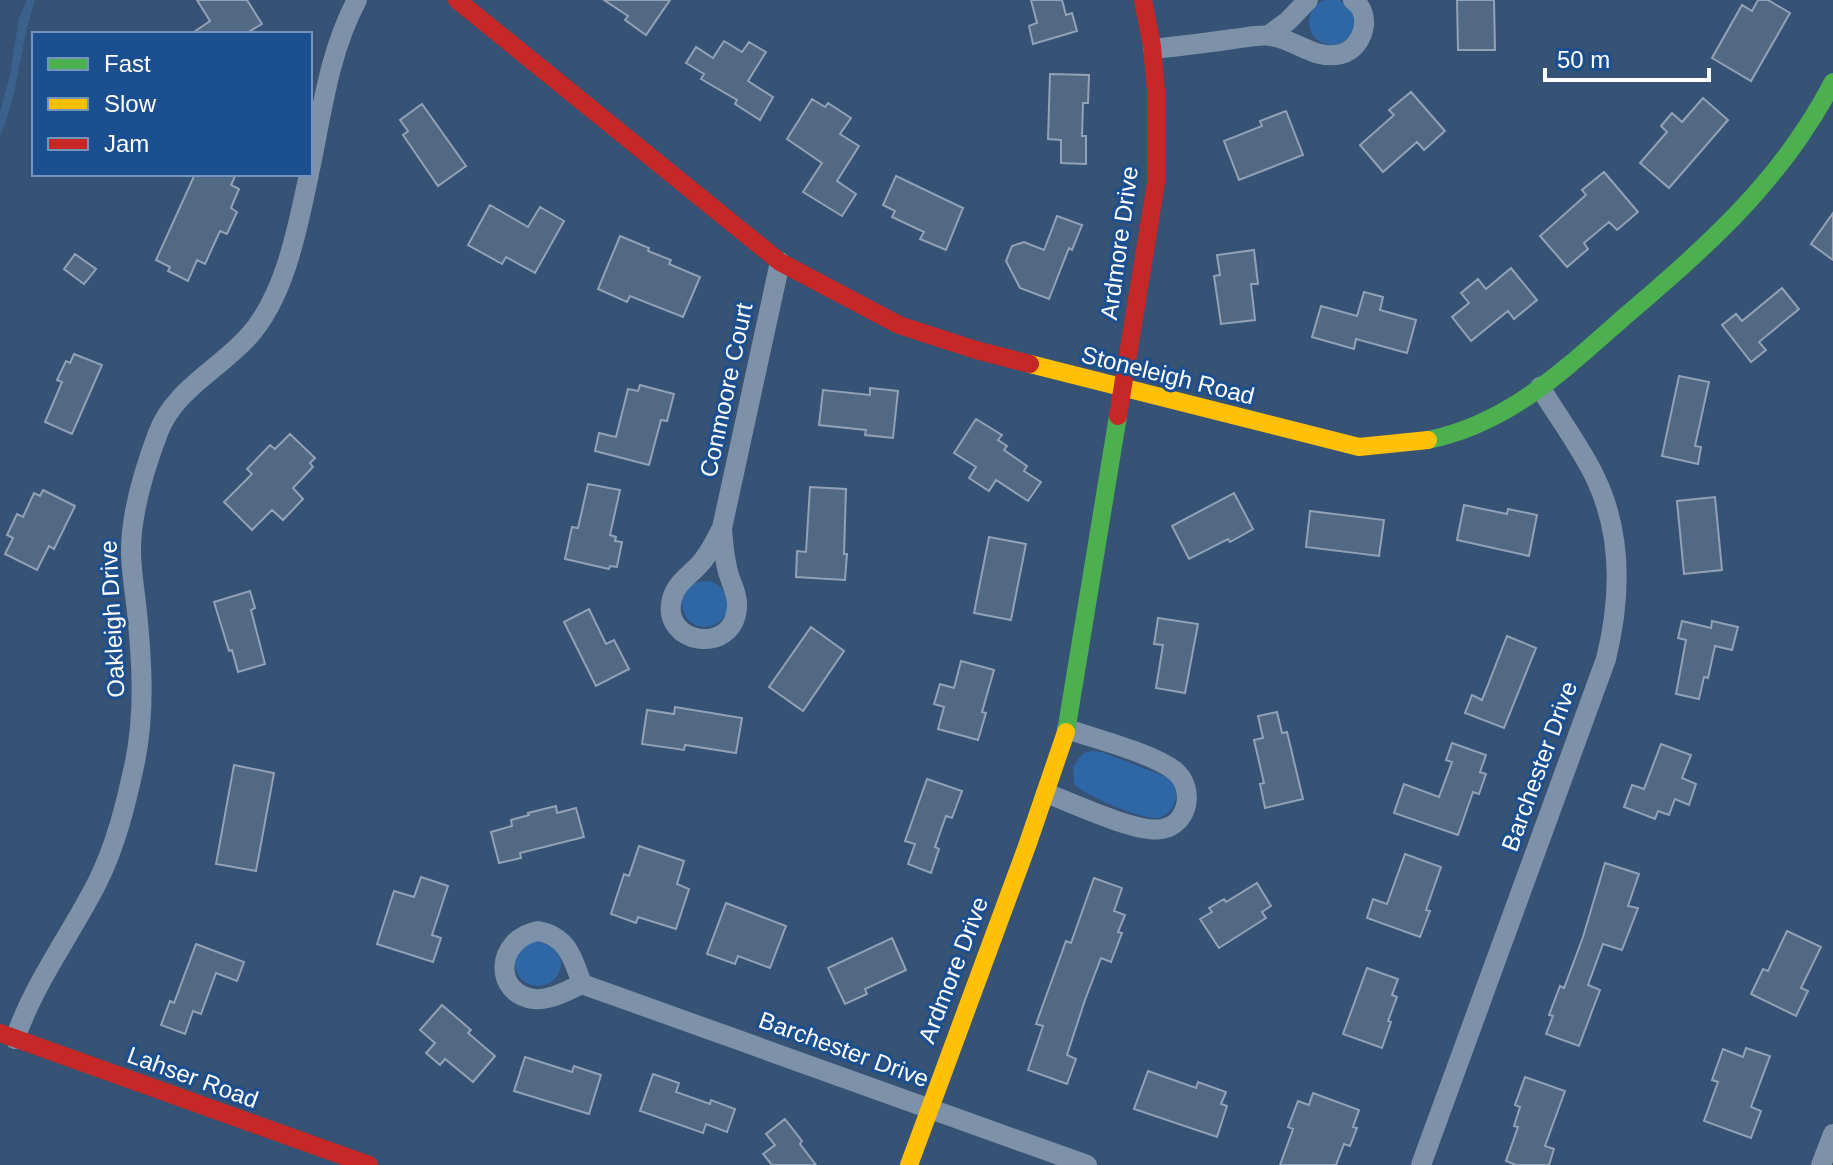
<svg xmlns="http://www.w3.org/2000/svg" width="1833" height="1165" font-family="Arial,sans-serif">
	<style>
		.green { fill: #2f66a5 }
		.water { fill: #3b618d }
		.building { fill: #526984; stroke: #92a2b6; stroke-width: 2 }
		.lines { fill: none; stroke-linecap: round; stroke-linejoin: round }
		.street { stroke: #7d92a8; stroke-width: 20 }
		.fast { stroke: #4caf50; stroke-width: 18 }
		.slow { stroke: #ffc107; stroke-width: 18 }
		.jam { stroke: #c62828; stroke-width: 18 }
		.labels { text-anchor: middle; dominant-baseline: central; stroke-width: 6; stroke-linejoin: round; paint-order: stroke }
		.street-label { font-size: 24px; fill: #fff; stroke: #1b4f8f }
	</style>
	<rect width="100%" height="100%" fill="#365274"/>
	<path class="green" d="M1309 22a23 23 0 1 1 46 0a23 23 0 1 1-46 0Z
		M682 604a23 23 0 1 1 46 0a23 23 0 1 1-46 0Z
		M1093,751L1102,752L1169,778C1175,785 1178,793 1175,802C1173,810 1165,817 1157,818C1143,820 1083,795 1074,784L1073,767L1083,753Z
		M515 963a23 23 0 1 1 46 0a23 23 0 1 1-46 0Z"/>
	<path class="water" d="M27,0H35C20,45 19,92 0,136V111L10,75L19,18Z"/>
	<path class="building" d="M197,0H247L262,24L245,34H191L210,21Z
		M604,0H670L646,35L625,20L628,16Z
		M1031,0H1062L1066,15L1072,13L1077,31L1033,44L1029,26L1037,23Z
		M1457,0H1494L1495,50H1458Z
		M1758,0H1768L1790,13L1751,81L1712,58L1742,5L1752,11Z
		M724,41L742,52L749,42L766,52L748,81L773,97L760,120L735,104L737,100L701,79L704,74L686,63L696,47L713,58Z
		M1050,74L1089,75L1088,103H1083L1082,136H1086V164L1061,163V140L1048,139Z
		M1411,92L1445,131L1424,150L1417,142L1383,172L1360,145L1394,115L1389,110Z
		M1703,98L1728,120L1669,188L1640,163L1667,132L1661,126L1672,113L1682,122Z
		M812,99L825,107L828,103L851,118L840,134L859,146L837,181L856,194L842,216L803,192L822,163L787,139Z
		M422,104L466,166L438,186L403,135L408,131L400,120Z
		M1286,111L1303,155L1239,180L1224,141L1262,126L1260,121Z
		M1604,172L1638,212L1617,230L1609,222L1584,243L1588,249L1567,267L1540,236L1586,195L1582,190Z
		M195,174H236L231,185L239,189L231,208L237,212L227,234L220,231L205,264L197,260L188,281L168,271L170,267L156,260Z
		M896,176L963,208L946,250L920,239L924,232L892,217L895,211L883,205Z
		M490,205L528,227L540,207L564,221L535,273L506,257L502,264L468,245Z
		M1833,213V260L1811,244Z
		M1057,216L1082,225L1072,250L1069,248L1049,299L1020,288L1006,261L1012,246L1024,242L1044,250Z
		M620,236L649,248L648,251L671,260L669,264L700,277L683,317L630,296L627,302L598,289Z
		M1254,250L1258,284H1251L1255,320L1221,324L1214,276L1220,275L1217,255Z
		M75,254L96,269L84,284L64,269Z
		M1511,268L1537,300L1514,319L1508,311L1471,341L1452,317L1469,303L1461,293L1478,279L1486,289Z
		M1782,288L1799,309L1759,342L1766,350L1751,362L1722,325L1736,314L1742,321Z
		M1364,292L1383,297L1380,310L1416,320L1407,353L1356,339L1354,349L1312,337L1321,306L1357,316Z
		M74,354L102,365L72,434L45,422L62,382L57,380L66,361L70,363Z
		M1679,376L1709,382L1695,446L1701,447L1698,464L1662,456Z
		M640,385L674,394L667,421L661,420L649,465L595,451L599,433L616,437L628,389L638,391Z
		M870,388L898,391L893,438L865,435L866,430L819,425L823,390L870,395Z
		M976,419L1002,435L998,440L1007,446L1004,450L1027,466L1024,471L1041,482L1028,501L996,480L989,491L969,478L976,467L954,453Z
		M290,434L315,458L310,463L313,467L293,488L303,499L283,520L272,510L252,530L224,502L252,474L247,469L270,445L275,449Z
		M588,484L620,490L610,535L616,537L615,541L622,542L617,567L610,566L609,569L565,559L572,527L578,528Z
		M810,487L846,489L844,554H847L845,580L796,577L797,551L806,552Z
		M43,490L75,506L54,549L49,546L37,570L5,554L13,538L7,535L17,514L23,517L34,493L40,496Z
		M1234,493L1253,529L1230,542L1228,539L1189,559L1172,526Z
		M1715,497L1722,570L1684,574L1677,501Z
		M1464,505L1507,514L1508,509L1537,515L1529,556L1457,540Z
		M1310,511L1384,520L1379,556L1306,547Z
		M989,537L1026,544L1011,620L974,613Z
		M250,591L255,608L251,610L265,664L238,672L232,650L229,651L214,602Z
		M589,609L606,644L614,640L629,669L596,686L564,622Z
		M1158,618L1198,624L1185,693L1156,688L1163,645L1154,644Z
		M1682,621L1711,628L1712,621L1738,627L1732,650L1715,646L1708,678L1704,677L1699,699L1676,694L1686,640L1678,638Z
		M811,627L844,651L803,711L769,687Z
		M1507,636L1536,648L1504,728L1465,713L1472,695L1482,700Z
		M961,661L994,670L982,712L986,713L978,740L938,729L944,707L934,704L940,684L954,688Z
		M675,707L742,718L736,753L685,745L684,750L642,744L647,710L674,714Z
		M1277,712L1282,733L1287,732L1303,799L1265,808L1260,784L1264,783L1254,740L1263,738L1258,716Z
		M1452,743L1486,755L1480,772L1486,774L1479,794L1473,792L1458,835L1394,813L1404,784L1439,797L1452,762L1446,760Z
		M1661,744L1691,755L1682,778L1696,784L1689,805L1675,799L1669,815L1658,811L1655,819L1624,807L1632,785L1644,789Z
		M234,765L274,773L256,871L216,864Z
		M927,779L962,791L952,818L946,816L935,847L939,849L931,873L908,864L915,844L905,841Z
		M556,806L557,813L576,808L584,837L520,853L521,858L499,863L491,832L512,826L511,820L529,815L528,813Z
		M639,846L684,861L677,884L689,889L676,929L638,917L636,923L611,914L624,874L629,876Z
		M1405,854L1441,867L1426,910L1430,911L1420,937L1367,918L1373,899L1387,904Z
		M1605,863L1639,874L1628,906L1638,908L1622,950L1603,944L1588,985L1600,990L1579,1046L1546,1034L1553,1016L1549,1015L1560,986L1564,988L1583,937Z
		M421,877L448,886L432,935L441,938L433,962L377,944L394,891L414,897Z
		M1094,878L1122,888L1114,911L1125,915L1118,932L1122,933L1111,962L1101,958L1085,1000L1067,1055L1076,1059L1067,1084L1028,1070L1043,1026L1036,1024L1066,941L1071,943Z
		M1257,883L1271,906L1262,912L1266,918L1219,948L1200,919L1212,912L1209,908L1224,899L1226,902Z
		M726,903L786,926L770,968L738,956L735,964L707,954Z
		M1787,931L1821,947L1801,988L1808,991L1796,1016L1751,994L1763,969L1768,971Z
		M892,938L906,970L865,989L867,994L845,1004L828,968Z
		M196,944L244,962L237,981L216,973L201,1014L193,1011L185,1034L161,1025L170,1001L174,1003Z
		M1367,968L1398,979L1392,995L1397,997L1388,1021L1391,1022L1382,1048L1343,1034Z
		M442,1005L471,1030L468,1033L495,1056L473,1082L445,1059L440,1065L426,1053L435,1043L420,1030Z
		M1746,1048L1770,1056L1751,1107L1761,1111L1751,1138L1704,1121L1718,1082L1712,1080L1723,1049L1743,1057Z
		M525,1057L572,1072L574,1066L601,1075L589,1114L514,1091Z
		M1148,1071L1196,1088L1198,1082L1226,1092L1221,1104L1227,1106L1217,1137L1134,1109Z
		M653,1074L679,1083L676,1092L710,1104L711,1100L735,1109L727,1132L706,1124L703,1133L640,1111Z
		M1525,1077L1565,1091L1545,1146L1554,1149L1549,1165H1516L1506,1161L1518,1127L1514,1126L1520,1107L1515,1105Z
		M1313,1093L1359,1110L1353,1127L1357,1128L1350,1146L1344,1144L1336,1165H1280L1293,1129L1288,1127L1298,1101L1309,1105Z
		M785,1119L802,1141L800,1144L816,1165H772L763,1154L775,1145L766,1134Z"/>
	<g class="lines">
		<path class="street" d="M1269,35L1288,21L1308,0
			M1153,49C1180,46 1207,43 1233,39C1245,38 1259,34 1270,36C1295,39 1315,61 1341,54C1364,48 1373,14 1353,0
			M310,169C322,112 329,52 357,0
			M722,528C723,543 724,557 728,572C731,583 738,595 737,607C734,657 660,644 672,599C676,583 689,576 699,565C709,555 715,541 722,528L780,262
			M1046,793C1072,803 1138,834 1162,829C1189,824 1195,788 1175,771C1152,753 1096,739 1067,729
			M538,931C567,936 573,958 582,984C568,990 550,1001 534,999C493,994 495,939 538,931Z
			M582,984L1087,1165
			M15,1039C34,983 70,936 97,883C116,845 126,804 135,762C145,712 142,663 137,612C135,592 131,571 131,551C131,512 144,470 158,433C174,390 218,370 248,337C285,297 298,226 309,174
			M1421,1165L1606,659C1621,598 1623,535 1595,477C1580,446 1558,417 1540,387
			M1821,1165L1833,1134"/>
		<path class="fast" d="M1428,440C1508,424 1564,370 1623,318C1707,246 1781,182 1833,82
			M1066,732L1118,416"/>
		<path class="slow" d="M1030,364L1359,447L1428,440
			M909,1165L1027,846L1066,732"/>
		<path class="jam" d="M457,0L780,262L899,325L976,350L1030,364
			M1118,416L1156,183V91L1152,46L1143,0
			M0,1033L369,1165"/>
	</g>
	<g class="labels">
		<g class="street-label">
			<text transform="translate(1119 243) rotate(-82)">Ardmore Drive</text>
			<text transform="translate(1168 375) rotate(14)">Stoneleigh Road</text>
			<text transform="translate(726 390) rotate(-78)">Conmoore Court</text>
			<text transform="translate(112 619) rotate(-93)">Oakleigh Drive</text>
			<text transform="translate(1539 766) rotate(-70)">Barchester Drive</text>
			<text transform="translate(953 970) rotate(-69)">Ardmore Drive</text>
			<text transform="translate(844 1049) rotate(20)">Barchester Drive</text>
			<text transform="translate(193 1077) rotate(20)">Lahser Road</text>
		</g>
	</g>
	<rect x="32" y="32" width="280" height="144" fill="#1b4f8f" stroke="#7695bc" stroke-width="2"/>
	<rect x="48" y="58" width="40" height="12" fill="#4caf50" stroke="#7695bc" stroke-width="2"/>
	<text x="104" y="72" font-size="24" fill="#ffffff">Fast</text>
	<rect x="48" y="98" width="40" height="12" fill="#ffc107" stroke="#7695bc" stroke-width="2"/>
	<text x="104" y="112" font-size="24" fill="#ffffff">Slow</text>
	<rect x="48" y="138" width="40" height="12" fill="#c62828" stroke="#7695bc" stroke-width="2"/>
	<text x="104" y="152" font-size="24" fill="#ffffff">Jam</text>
	<path d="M1545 68v12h164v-12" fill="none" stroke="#ffffff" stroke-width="4"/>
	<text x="1557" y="68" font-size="24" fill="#ffffff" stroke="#1b4f8f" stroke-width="6" paint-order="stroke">50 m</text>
</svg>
